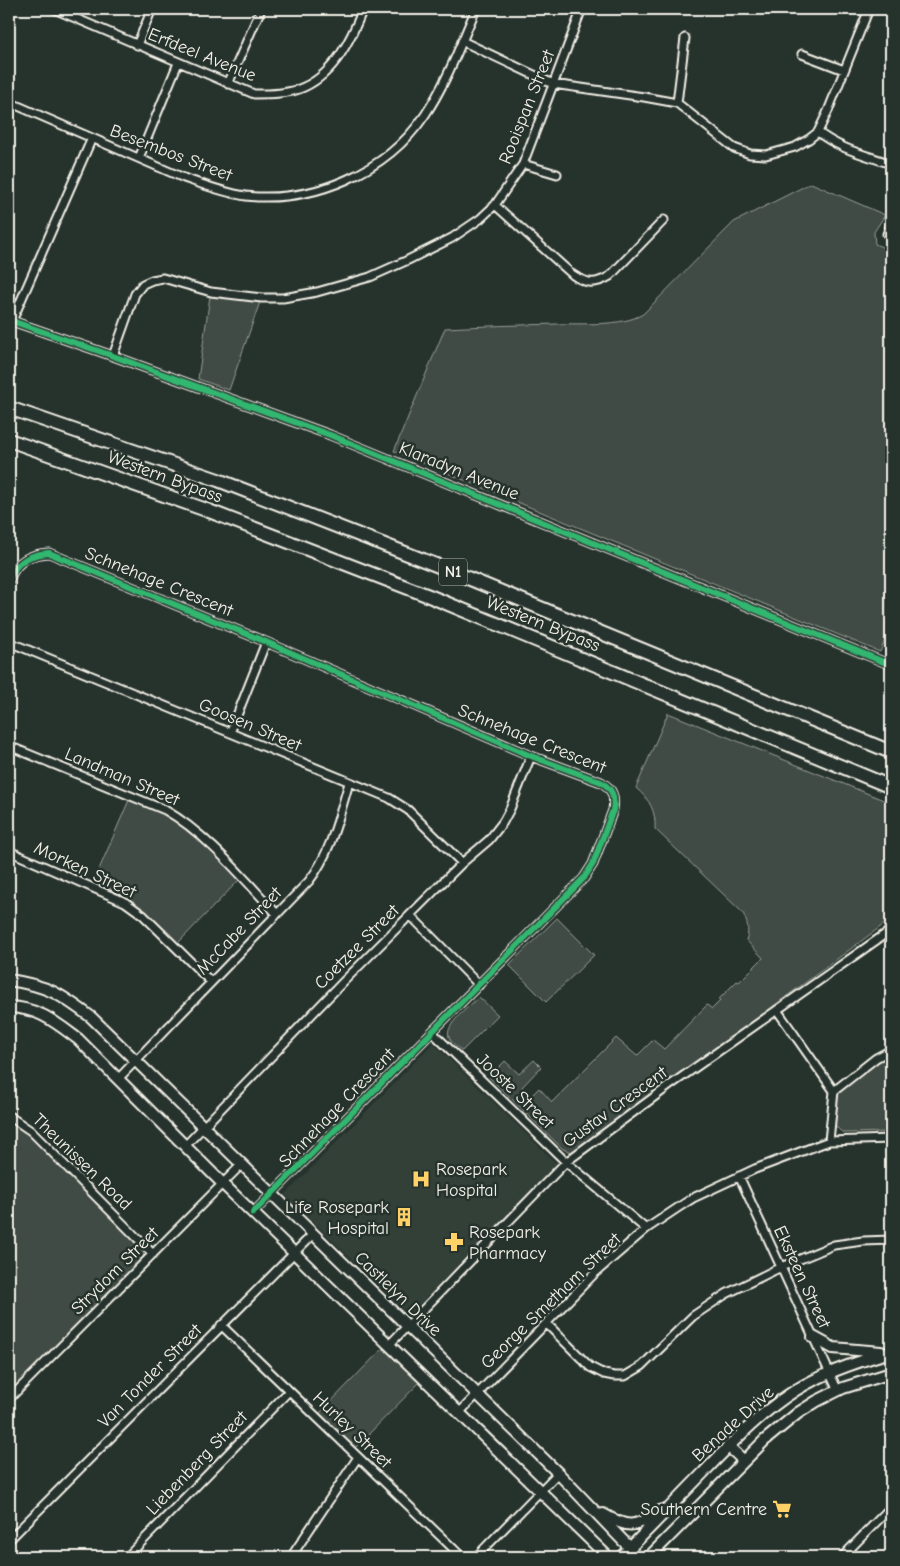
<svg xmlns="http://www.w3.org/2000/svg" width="900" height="1566" font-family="'Comic Neue',sans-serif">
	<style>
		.built { fill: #333f39 }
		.green { fill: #414b45; stroke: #9a9e96 }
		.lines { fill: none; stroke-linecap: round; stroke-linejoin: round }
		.street-casing { stroke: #f4f1e8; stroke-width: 11 }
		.secondary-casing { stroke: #f4f1e8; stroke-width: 14 }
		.highway-casing { stroke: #f4f1e8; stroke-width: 16 }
		.street { stroke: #26332d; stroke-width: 7 }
		.secondary { stroke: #26332d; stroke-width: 10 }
		.highway { stroke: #26332d; stroke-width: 12 }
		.cycleway-casing { stroke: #26332d; stroke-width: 9 }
		.cycleway { stroke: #33b770; stroke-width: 6 }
		.labels { text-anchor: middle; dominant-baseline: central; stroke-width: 5; stroke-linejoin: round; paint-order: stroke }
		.shield { fill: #26332d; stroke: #b6b8b0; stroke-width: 1 }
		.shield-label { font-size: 16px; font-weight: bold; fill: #f4f1e8 }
		.street-label { font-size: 18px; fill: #f4f1e8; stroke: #26332d }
		.poi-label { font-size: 18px; fill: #f4f1e8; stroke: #26332d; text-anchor: start }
	</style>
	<rect width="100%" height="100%" fill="#26332d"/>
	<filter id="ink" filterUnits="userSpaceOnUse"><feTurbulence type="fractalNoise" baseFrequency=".02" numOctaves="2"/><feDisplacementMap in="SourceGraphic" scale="10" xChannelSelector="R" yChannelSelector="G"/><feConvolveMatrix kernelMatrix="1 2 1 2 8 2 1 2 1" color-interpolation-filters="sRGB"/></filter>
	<g filter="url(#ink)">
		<path class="built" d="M433,1043L557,1164L409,1315L285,1195Z"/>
		<path class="green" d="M811,183L885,215L874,232L875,244L891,251V626L880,652L394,451L445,328C482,326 519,325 557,324C582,323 621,327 643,314L734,222Z
			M210,296L260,302L229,390L198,379Z
			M668,713L891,803V919L579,1150L572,1152L563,1149L489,1077L505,1061L519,1074L534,1060L541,1067L522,1087L531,1096L539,1088L552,1102L616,1038L637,1056L653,1040L664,1049L707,1005L712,1009L720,1001L719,999L737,981L739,982L763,958L746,940C750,930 747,922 743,913L655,829C656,811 650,800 636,788Z
			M129,800C146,807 164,813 180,822C203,837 221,861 239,880L178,943L146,912L127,897L94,881Z
			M557,918L594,955L546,1002L509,965Z
			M479,997L498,1015L462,1051C458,1047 450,1042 449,1037C444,1025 471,1005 479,997Z
			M891,1051V1132L844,1133C836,1129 833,1123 833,1114C834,1107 833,1098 838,1091C846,1079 878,1061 891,1051Z
			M9,1118L30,1133L140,1246L144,1254L141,1261L9,1396Z
			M383,1348L419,1383L354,1449L319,1414Z"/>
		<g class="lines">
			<g class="street-casing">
				<path id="street" d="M54,9L254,94C270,94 289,94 304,87C335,73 351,39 363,9
					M462,41L553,84L644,97L677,103L734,148L750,154L766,155L795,147L809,139L818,132L828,111L869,9
					M137,45L152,9
					M802,54L844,70
					M228,84L261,9
					M9,102L184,178C204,185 225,193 246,196C313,203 386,173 425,115C447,82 460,45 476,9
					M677,103L685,38
					M818,132C839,149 866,155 891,164
					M139,158L178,63
					M523,164L557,174
					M495,205L573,275C587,284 595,285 610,276L664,220
					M887,234L891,224
					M9,320L113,356L330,435L891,665
					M12,321L92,138
					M113,356L135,294L143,284L152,280L163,278L211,292L262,298H283L317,292L370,277L408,260L452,238L480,219L495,205L523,164L581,11
					M9,580C16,561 30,554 49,553L266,642L531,756L601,782C613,789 615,797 613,810L593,864L584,878L253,1213
					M9,642L389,798L408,810L462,863
					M230,733L266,642
					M9,746L165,810C206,833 244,879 277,914
					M9,851L125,902L143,915L211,982
					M410,915L479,985
					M777,1010L834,1091L829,1141
					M432,1032L566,1162L646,1229
					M118,1079L309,881C331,853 339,816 349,783
					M834,1091L876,1058L891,1050
					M9,1116L31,1131L153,1254
					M185,1146L342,983L462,863L489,840L503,822L510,809L531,756
					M739,1176L838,1391
					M547,1324L590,1367L604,1374L614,1376H625L642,1366L693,1316L726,1294L781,1267L834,1245L863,1241L891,1240
					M221,1325L462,1557
					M389,1345L566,1162L669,1086L891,930
					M9,1399L242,1164
					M459,1413L595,1273L646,1229L679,1207L693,1198L755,1169L829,1141L891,1139
					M9,1540L313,1234
					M127,1557L289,1391
					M291,1557L358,1457
					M476,1557L558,1473
					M842,1557L891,1507"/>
			</g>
			<g class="secondary-casing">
				<path id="secondary" d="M9,980C49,986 60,994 91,1017L558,1473L630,1548L635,1557
					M9,1007C39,1008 55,1022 78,1039L223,1184L608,1557
					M813,1337L833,1348L881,1352
					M728,1446L744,1461
					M603,1514C632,1531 635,1526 662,1510
					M621,1557C649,1529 676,1501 703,1473C732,1443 761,1412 796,1390C825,1372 859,1361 891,1352
					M649,1557L765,1440L798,1413L817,1401L843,1388L891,1373"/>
			</g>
			<g class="highway-casing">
				<path id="highway" d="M9,408L218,480L436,565L891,752
					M9,440L209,511L429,596L891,787"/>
			</g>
			<use href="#street" class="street"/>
			<use href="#secondary" class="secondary"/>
			<use href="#highway" class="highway"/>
			<g class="cycleway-casing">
				<path id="cycleway" d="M9,320L113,356L330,435L891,665
					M9,580C16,561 30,554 49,553L266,642L531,756L601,782C613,789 615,797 613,810L593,864L584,878L253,1213"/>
			</g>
			<use href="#cycleway" class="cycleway"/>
		</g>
	</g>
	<defs>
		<g id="hospital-bare" transform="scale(1.5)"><path d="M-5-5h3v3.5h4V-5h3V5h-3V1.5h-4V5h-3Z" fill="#ffd166" stroke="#26332d" stroke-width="2.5" paint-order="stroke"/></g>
		<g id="building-bare" transform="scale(1.5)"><path d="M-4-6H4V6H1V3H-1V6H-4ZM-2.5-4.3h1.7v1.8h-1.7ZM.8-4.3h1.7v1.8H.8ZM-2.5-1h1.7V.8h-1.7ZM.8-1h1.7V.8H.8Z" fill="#ffd166" stroke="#26332d" stroke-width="2.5" paint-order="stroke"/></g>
		<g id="pharmacy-bare" transform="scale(1.5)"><path d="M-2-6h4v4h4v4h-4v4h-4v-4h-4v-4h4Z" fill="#ffd166" stroke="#26332d" stroke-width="2.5" paint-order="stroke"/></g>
		<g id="supermarket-bare" transform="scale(1.5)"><path d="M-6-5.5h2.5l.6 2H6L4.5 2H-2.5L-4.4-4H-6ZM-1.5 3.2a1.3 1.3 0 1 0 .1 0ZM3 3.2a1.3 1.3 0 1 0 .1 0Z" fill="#ffd166" stroke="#26332d" stroke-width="2.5" paint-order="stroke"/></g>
	</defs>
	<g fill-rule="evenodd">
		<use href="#hospital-bare" x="421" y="1179"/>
		<use href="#building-bare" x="404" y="1217"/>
		<use href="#pharmacy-bare" x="454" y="1242"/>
		<use href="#supermarket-bare" x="782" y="1509"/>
	</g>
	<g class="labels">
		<rect class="shield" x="439" y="558.5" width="28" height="27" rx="4"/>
		<g class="shield-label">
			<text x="453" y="572">N1</text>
		</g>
		<g class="street-label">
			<text transform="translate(202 55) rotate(22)">Erfdeel Avenue</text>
			<text transform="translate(527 107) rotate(-68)">Rooispan Street</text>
			<text transform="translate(171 153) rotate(21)">Besembos Street</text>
			<text transform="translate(459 471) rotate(22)">Klaradyn Avenue</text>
			<text transform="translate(165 477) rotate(20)">Western Bypass</text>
			<text transform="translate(159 582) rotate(22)">Schnehage Crescent</text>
			<text transform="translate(543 624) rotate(22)">Western Bypass</text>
			<text transform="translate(250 725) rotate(23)">Goosen Street</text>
			<text transform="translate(532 739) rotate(22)">Schnehage Crescent</text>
			<text transform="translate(122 777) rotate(23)">Landman Street</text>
			<text transform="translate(85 870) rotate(25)">Morken Street</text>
			<text transform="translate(239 931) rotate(-46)">McCabe Street</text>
			<text transform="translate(357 947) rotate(-45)">Coetzee Street</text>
			<text transform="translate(515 1091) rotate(44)">Jooste Street</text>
			<text transform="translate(615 1107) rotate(-36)">Gustav Crescent</text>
			<text transform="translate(337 1108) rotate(-46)">Schnehage Crescent</text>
			<text transform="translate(82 1162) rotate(44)">Theunissen Road</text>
			<text transform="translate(115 1271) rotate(-45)">Strydom Street</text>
			<text transform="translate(802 1277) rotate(65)">Eksteen Street</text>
			<text transform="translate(398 1294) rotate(44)">Castlelyn Drive</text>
			<text transform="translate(551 1301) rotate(-44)">George Smetham Street</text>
			<text transform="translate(150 1376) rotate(-45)">Van Tonder Street</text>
			<text transform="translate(733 1424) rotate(-42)">Benade Drive</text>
			<text transform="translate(352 1430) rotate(44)">Hurley Street</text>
			<text transform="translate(197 1463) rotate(-46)">Liebenberg Street</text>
		</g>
		<g class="poi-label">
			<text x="436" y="1169">Rosepark<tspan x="436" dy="21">Hospital</tspan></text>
			<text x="389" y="1207" text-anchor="end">Life Rosepark<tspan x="389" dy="21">Hospital</tspan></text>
			<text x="469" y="1232">Rosepark<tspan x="469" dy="21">Pharmacy</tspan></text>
			<text x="767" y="1509" text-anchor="end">Southern Centre</text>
		</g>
	</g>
	<rect width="900" height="1566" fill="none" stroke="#26332d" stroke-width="30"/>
	<rect x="15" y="15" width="870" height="1536" fill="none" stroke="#f4f1e8" stroke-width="2" filter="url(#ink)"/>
</svg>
